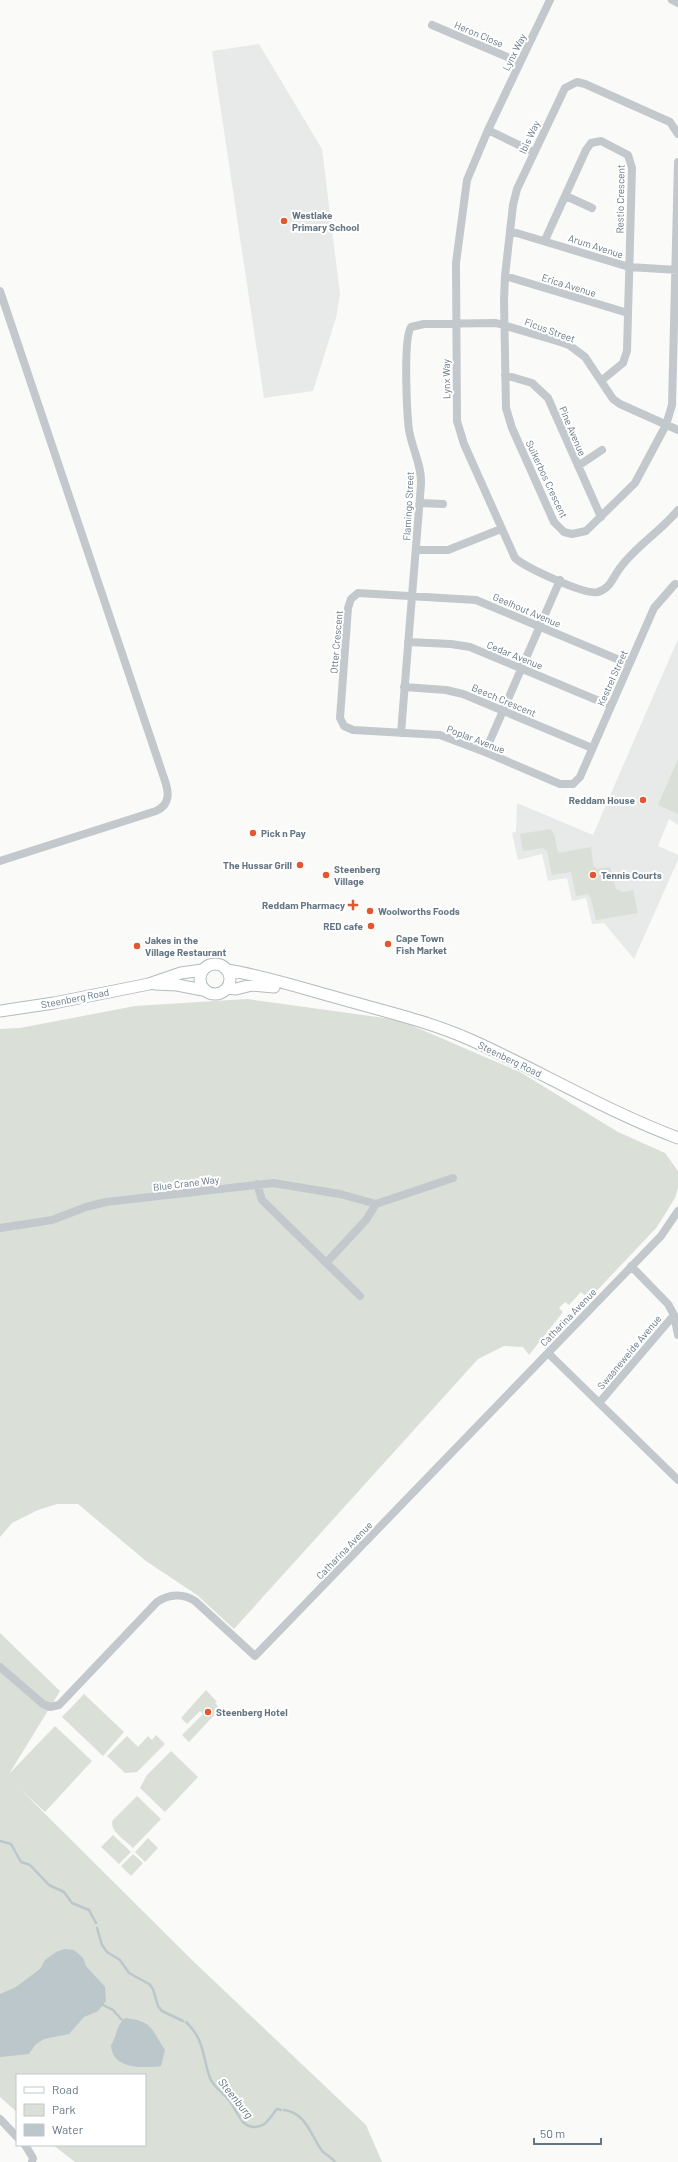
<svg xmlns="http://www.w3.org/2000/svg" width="678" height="2162" font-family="Barlow,sans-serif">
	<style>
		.built { fill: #e8e9e9 }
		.green { fill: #dadfd7 }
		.water { fill: #bbc7cb }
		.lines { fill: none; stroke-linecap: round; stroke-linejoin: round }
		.stream { stroke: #bbc7cb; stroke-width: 2.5 }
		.secondary-casing { stroke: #b3babf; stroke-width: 13 }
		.street { stroke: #c3c8cc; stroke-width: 8 }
		.secondary { stroke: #fff; stroke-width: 11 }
		.poi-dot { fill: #e4572e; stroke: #fff; stroke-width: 1.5 }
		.labels { text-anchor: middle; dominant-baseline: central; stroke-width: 4; stroke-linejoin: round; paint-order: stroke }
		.street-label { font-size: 10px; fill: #657683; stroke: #fff }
		.poi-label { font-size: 10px; font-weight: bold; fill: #657683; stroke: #fff; text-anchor: start }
		.water-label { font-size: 11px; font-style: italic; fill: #60757c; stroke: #fff }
	</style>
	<rect width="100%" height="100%" fill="#fafaf8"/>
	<path class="built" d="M259,44L322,149L340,294L336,318L313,391L264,398L212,51Z
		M678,639V825L669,819L658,846L678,855V860L634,959L604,923L592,924L586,898L572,901L567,878L548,881L542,854L518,860L512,833L516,831L517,803L593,835Z"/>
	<path class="green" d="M678,759V814L658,805Z
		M550,829L554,834L558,853L591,847L593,865L597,869L610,867L616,889L623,892L633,890L638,913L596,920L591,899L588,894L576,896L571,872L552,875L547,851L543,848L523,851L520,834Z
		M247,999L399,1020L520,1072L618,1132L665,1153L678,1171V1188L675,1198L657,1227L589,1299L581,1292L569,1305L565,1302L559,1308L563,1312L529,1355L523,1347L504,1346L478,1359L234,1629L197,1595L146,1561L78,1504H57L38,1510L12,1523L0,1537V1029L20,1028L135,1006Z
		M0,1633L60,1691L9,1774L55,1726L92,1761L45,1812L19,1788L194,1962L366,2125L382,2162H75L53,2145H145V2075H17V2112L0,2097Z
		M206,1690L217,1702L215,1703L218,1706L215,1709L218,1711L189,1742L182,1735L203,1714L200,1711L187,1724L181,1718Z
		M84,1694L124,1732L103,1756L62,1717Z
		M156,1735L165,1744L137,1772L125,1773L107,1756L127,1736L138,1747L148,1736L152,1740Z
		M171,1751L198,1777L165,1812L140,1788L147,1775Z
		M137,1796L161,1819L133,1848C126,1841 108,1830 113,1820Z
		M113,1835L131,1852L119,1864L101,1847Z
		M148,1838L158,1848L145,1862L135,1852Z
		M133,1854L143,1863L131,1876L121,1866Z"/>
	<path class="water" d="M64,1949L74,1950L83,1958L86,1966L105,1987L106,2001L98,2011L84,2017L69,2034L44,2039L35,2045L29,2054L0,2057V1994L16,1987L40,1969L45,1960L56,1952Z
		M125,2018C153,2021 151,2029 165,2050L161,2066C144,2068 112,2070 111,2045C118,2035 115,2027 125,2018Z"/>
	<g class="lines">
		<path class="stream" d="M0,1841L11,1844L21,1862L30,1865L49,1885L64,1892L72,1903L89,1910L96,1923
			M97,1928L102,1945L107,1952L120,1960L129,1973L149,1984L153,1989L158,2006L162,2011L183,2021
			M103,2005L113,2010L122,2020
			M186,2022C205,2040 202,2056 210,2078C214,2088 222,2091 228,2099C234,2106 237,2115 243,2122C248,2127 254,2128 260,2126C268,2124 272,2114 277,2109L281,2110
			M284,2110C307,2113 311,2137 323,2152C327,2155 332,2158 335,2162"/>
		<g class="secondary-casing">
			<path id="secondary" d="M200 979a15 15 0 1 1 30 0a15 15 0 1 1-30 0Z
				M227,970C265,976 301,988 338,998C383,1011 428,1021 471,1040C540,1071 606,1111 678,1138
				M155,984L177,985L203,990
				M227,988L236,989L252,985L274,987
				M0,1011L54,1003L149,984L181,973L202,970"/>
		</g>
		<path class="street" d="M550,0L488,130L467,180L456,263L457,421L464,444L515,558C525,567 586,596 598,592C610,589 613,577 620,568C636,546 661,531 678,510
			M672,0L678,3
			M432,25L519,62
			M488,130L533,152
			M678,134L670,122L585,84L577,82L565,88L517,189L513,205L505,276L504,300L506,408L512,428L554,522L564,532L572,534L586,531L635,483L666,425L672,405L678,162
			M566,196L592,208
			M510,231L629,267L678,270
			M545,240L586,150L591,143L601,141L628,155L632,168L627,351L623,363L601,381
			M505,276L628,313
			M0,291L164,778C169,792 171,804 156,811L0,861
			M505,375L532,383L548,398L601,517
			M578,466L602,450
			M420,503L443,504
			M416,550H448L501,529
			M408,642L451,644L470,647L611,706
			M629,664L476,600L358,593L351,599L348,608L340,718L344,726L353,730L440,735L485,752L560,784H573L580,777L654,608L675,584
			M404,687L446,690L463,694L592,748
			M401,733L421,484C422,465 412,449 409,430C407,414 403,338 411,327L424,324L496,323L557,341L569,345L585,357L613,399L620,404L678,430
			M485,752L560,580
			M257,1184L262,1200L360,1296
			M0,1228L52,1220L86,1207L106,1202L273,1183L340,1194L376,1204
			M326,1263L366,1220L376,1204L453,1178
			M631,1266L668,1304L674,1315L678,1335
			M548,1353L678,1480
			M599,1403L674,1315
			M0,1667L43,1704L50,1707L59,1705L157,1602C169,1594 183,1593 195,1601L255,1656L661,1236L678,1211
			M0,2119L17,2137
			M25,2145L33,2158L32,2162"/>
		<use href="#secondary" class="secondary"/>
	</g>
	<g class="poi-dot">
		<circle cx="284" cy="221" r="4"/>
		<circle cx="643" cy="800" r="4"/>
		<circle cx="253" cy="833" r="4"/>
		<circle cx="300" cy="865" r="4"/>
		<circle cx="326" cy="875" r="4"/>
		<circle cx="593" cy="875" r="4"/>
		<path d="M351 899h4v4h4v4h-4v4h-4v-4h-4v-4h4z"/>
		<circle cx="370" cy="911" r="4"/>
		<circle cx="371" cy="926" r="4"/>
		<circle cx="388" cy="944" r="4"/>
		<circle cx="137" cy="946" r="4"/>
		<circle cx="208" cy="1712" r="4"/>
	</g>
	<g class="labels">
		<g class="street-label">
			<text transform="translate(479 34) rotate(23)">Heron Close</text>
			<text transform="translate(514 52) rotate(-63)">Lynx Way</text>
			<text transform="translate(529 137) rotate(-65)">Ibis Way</text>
			<text transform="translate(620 199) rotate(-89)">Restio Crescent</text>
			<text transform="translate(596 246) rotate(18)">Arum Avenue</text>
			<text transform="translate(569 285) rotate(17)">Erica Avenue</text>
			<text transform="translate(550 330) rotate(20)">Ficus Street</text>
			<text transform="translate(446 379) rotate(-91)">Lynx Way</text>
			<text transform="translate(573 431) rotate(67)">Pine Avenue</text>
			<text transform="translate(547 479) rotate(65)">Suikerbos Crescent</text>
			<text transform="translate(408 506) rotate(-87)">Flamingo Street</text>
			<text transform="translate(527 610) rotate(23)">Geelhout Avenue</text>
			<text transform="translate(336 642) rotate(-85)">Otter Crescent</text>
			<text transform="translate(515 655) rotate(22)">Cedar Avenue</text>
			<text transform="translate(612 678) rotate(-66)">Kestrel Street</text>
			<text transform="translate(504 700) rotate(23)">Beech Crescent</text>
			<text transform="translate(476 739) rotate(21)">Poplar Avenue</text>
			<text transform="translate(75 998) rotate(-11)">Steenberg Road</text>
			<text transform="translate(510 1059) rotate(26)">Steenberg Road</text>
			<text transform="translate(186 1183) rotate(-7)">Blue Crane Way</text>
			<text transform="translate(568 1317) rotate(-46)">Catharina Avenue</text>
			<text transform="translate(629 1352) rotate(-50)">Swaaneweide Avenue</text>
			<text transform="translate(344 1550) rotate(-46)">Catharina Avenue</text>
		</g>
		<g class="poi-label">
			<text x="292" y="215">Westlake<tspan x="292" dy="12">Primary School</tspan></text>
			<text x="635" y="800" text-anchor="end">Reddam House</text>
			<text x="261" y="833">Pick n Pay</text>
			<text x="292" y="865" text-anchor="end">The Hussar Grill</text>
			<text x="334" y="869">Steenberg<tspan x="334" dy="12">Village</tspan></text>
			<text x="601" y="875">Tennis Courts</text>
			<text x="345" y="905" text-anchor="end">Reddam Pharmacy</text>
			<text x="378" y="911">Woolworths Foods</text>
			<text x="363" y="926" text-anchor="end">RED cafe</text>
			<text x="396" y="938">Cape Town<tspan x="396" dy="12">Fish Market</tspan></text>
			<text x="145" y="940">Jakes in the<tspan x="145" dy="12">Village Restaurant</tspan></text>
			<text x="216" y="1712">Steenberg Hotel</text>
		</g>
		<g class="water-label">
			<text transform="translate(236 2098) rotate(51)">Steenburg</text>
		</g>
	</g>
	<rect x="16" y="2074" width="130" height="72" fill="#ffffff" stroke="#c1c8cd"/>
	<rect x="24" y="2087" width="20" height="6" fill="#ffffff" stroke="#c1c8cd"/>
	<text x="52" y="2094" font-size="12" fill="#657683">Road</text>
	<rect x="24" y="2104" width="20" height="12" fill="#dadfd7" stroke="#c1c8cd"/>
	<text x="52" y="2114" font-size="12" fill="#657683">Park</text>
	<rect x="24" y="2124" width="20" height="12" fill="#bbc7cb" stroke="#c1c8cd"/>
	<text x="52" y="2134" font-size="12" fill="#657683">Water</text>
	<path d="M534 2138v6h67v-6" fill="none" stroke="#657683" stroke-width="2"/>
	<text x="540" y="2138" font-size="12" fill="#657683" stroke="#ffffff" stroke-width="3" paint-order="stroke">50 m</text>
</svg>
